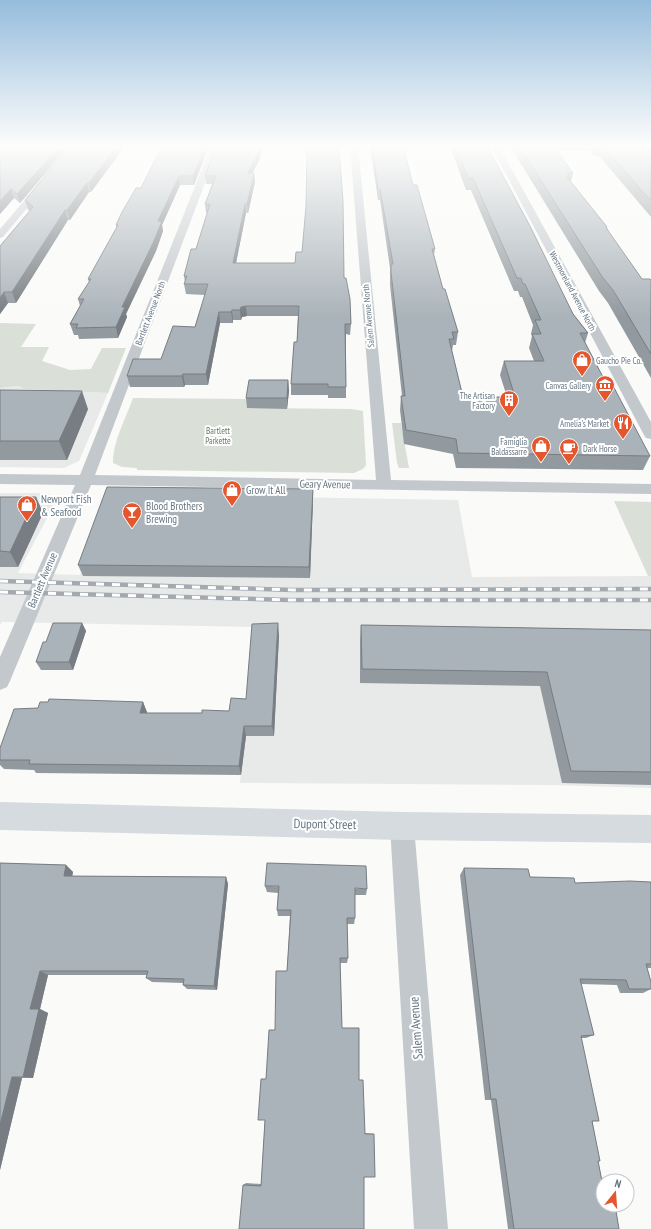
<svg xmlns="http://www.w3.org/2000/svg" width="651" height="1229" font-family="'PT Sans Narrow',sans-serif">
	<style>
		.built { fill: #e8e9e9 }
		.green { fill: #dadfd7 }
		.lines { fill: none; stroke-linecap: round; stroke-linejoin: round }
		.minor { fill: #c3c8cc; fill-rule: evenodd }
		.secondary { fill: #d6dbdf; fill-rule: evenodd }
		.rail-casing { stroke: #a2aab0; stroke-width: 4.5 }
		.rail { stroke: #fff; stroke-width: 3; stroke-dasharray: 8; stroke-linecap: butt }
		.wall { fill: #929a9f }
		.shaded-wall { fill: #777d82 }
		.building { fill: #aab3b9; stroke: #777d82 }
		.labels { text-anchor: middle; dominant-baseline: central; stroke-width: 4; stroke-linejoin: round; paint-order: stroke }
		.far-street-label { font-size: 9px; fill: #657683; stroke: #fff }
		.far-poi-label { font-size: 9px; fill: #657683; stroke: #fff; text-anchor: end }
		.far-park-label { font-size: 9px; fill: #687a64; stroke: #fff }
		.street-label { font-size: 11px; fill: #657683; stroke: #fff }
		.poi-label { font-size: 11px; fill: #657683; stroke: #fff; text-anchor: start }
		.near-street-label { font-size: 13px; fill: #657683; stroke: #fff }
	</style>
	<rect width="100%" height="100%" fill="#fafaf8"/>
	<path class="built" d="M18,386L26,389L108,393L79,461L64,468L0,467V388Z
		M0,493H42L51,495L54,498L55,503L18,573L80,575L105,503L118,494L458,500L472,577L651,576V788L552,785L240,783L254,627L2,622L0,625Z"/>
	<path class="green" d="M0,323L36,324L21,347H49L42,361L70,370L91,369L102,348H126L108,393L25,389L18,386L0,388Z
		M133,398L249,399L247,408L351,409L363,411L366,465L363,469L354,473L137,470V468L122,467L113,463C113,441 126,418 133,398Z
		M392,423H401L409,468H399L397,463Z
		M614,501L651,502V576H648Z"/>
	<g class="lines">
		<path class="minor" d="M71,146H79L3,237L0,238V229Z
			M211,146H219L95,475L376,480L350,146H358L391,480L651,484V494L91,485L10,681L7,687L0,690V657L75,485L0,484V474L80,475Z
			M491,146H499L651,422V439L646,438L644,435Z
			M402,814L411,818L414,826L448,1229H414L390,826L393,818Z"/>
		<path class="secondary" d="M0,802L402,812L651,815V843L402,840L0,830Z"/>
		<g class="rail-casing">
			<path id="rail" d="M0,581L293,590L651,589
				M0,592L289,600H651"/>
		</g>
		<use href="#rail" class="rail"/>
	</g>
	<path class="wall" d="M0,146H69L20,203L14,198L0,214Z
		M70,146H125L91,192H89L70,220H68L16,303H8L0,314V246L30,211L28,210L25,200Z
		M209,146L194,185H180L162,225L163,231L156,251L126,314L127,317L118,338L79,339L78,335H74L70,324L80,306L78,299L89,283L88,279L116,228V225L141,188Z
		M370,146H403L413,185L435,249L434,255L443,289L458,332L456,345H453L452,351L463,397H507L500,375L504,361H534L529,348L532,336L531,334L533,325L522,297H520L518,291H514L471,190H466L450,146H487L573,314L588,333L585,343L604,379L650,456L643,470L456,468L453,454L404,444L400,410L401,396H402L390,285V268L380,200H378Z
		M510,146H651V217L600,157L593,155L590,150H556L573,173L571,182L607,227V228L609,232L642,279L651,280V378L608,303L599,291Z
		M260,158L253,173H254L255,182L248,213H246L236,263L344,278L351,324L350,335L346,334V398H328V395H291V384L297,342L298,316H247L242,317L241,320H233V323H220L208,385H185L184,387H130L127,376L161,359L195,327L205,295L186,294L184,284L185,282L184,276L196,249L207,213H206L205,204L212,184H206L205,176Z
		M288,380L289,391L287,409L247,408L246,398Z
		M0,390L88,409L67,460H0Z
		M313,489V500L310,578L83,576L78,565Z
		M0,497H36L43,513L18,567H0Z
		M82,623L86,631L73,670H41L36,662L46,642Z
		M361,625L651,630V785L562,783L540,686L360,683V640Z
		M279,635L274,736H246L241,775L36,773L34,770L4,769L0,765V748L38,708L143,702L147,713H202L229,711L246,699Z
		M0,863L66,865L73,872L72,876L226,877L228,884L217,990L187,989L183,985V983L152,982L146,978L147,975H48L40,1009L48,1013L33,1078H22L0,1170Z
		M464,868L575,883L651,882V968H647L651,982V989L643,993H620L617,985L581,984L594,1035L586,1038H581L598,1161L608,1209L616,1211L619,1229H508L491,1100H485L460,875Z
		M265,886L367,889L366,895H355V918L354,924H347L348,958L347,963H340L342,1028L359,1080L365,1133L374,1134L364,1177V1229L243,1185L246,1183L261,1184L265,1120L266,1079L287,971L290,916H278L277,910L278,893L267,892Z"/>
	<path class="shaded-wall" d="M60,146H69L20,203L17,194Z
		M117,146H125L91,192L89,183Z
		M205,146H209L194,185L193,176Z
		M261,146H263L260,158L248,182V173Z
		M254,173L255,182L248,213L247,204Z
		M179,176L180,185L162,225L163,231L156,251L126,314L127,317L118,338L116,327L122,307L158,221Z
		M87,183L89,192L70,220L67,210Z
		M11,189L14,198L0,214V201Z
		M245,204L246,213L234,273L233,263Z
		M65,210L68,220L16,303L12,292Z
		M4,292L8,303L0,314V298Z
		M246,306L247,316L242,317L241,320L240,310L241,307Z
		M232,310L233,320V323L231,312Z
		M219,312L220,323L208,385L206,374Z
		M183,374L185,385L184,387L182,376Z
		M288,380L289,391L287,409V398Z
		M82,391L88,409L67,460L59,441Z
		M313,489V500L310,578L309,567Z
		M36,497L43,513L18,567L10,552Z
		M82,623L86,631L73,670L69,662Z
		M278,623L279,635L274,736L272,726Z
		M143,702L147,712L145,723L140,713Z
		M244,726L246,736L241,775L239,766Z
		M66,865L73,872L71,883L64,876Z
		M226,877L228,884L217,990L214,986Z
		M40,971L48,975L40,1009L48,1013L33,1078L23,1077L30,1009Z
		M12,1077L22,1078L0,1170V1125Z"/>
	<path class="building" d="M0,146H60L17,194L11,189L0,201Z
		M70,146H117L89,183H87L67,210H65L12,292H4L0,298V246L33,207L25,200Z
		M162,146H205L193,176H179L158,221H162L154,241L122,307H125L116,327L76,328L78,324H70L84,299H78L91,279H88L118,225H116L122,212L136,188H141Z
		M216,146H261L260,149L248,173H254L247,204H245L233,263H295L296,252H302L306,206L307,146H339L343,201L344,278H346L350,299L351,324H345L346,387H328V384H291L294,342H297L299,306H246L241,307L240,310H232L231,312H219L206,374H183L182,376H127L133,359H161L173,326L195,327L208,284H184L187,276H184L191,249H196L210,204H205L216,176H205Z
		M372,146H403L413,185H417L435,249H432L443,289H445L458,332H452L454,339H449L463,397H515L504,361H544L532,334H541L535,320H541L525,284H523L521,278H517L473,178H468L455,146H487L531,228L573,314L588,333H580L604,379L610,380L650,456L458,453L456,439L406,430L401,396H405L391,272V264H393L380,189H378Z
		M519,146H553L573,173H567L570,177H567L607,227H606L609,232L642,279H650L651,280V354L613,290L603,278Z
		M601,146H643L651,154V201L617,162L603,147Z
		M249,380H288L287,398H246Z
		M0,390L82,391L59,441H0Z
		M107,487L313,489L309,567L78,565Z
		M0,497H36L10,552L0,551Z
		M53,623H82L69,662H36L43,642H46Z
		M278,623L272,726H244L239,766L29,764L30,760H0V748L14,709L38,708L40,702H48L49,699L143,702L140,713H202V710L229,711L231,698L246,699L252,624Z
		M361,625L651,630V772L571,771L547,672L362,669Z
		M0,863L66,865L64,876L226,877L214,986L183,985L184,979L146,978L148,971H40L30,1009H39L23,1077H12L0,1125Z
		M267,863L366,866L367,889L355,888V918H347L348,958H340L342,1028H359V1080H363L365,1134H374L375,1177H364V1229H239L243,1185L261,1186L265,1120H258L261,1079H266L269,1030H275L276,971H287L291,910H277L279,886H265Z
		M464,868L528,869L530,877L574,878L575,883L630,881L651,882V964H646L651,982V989H629L626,980L580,979L594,1035L581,1036L599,1121H592L600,1161H598L603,1186V1205H607L608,1211H616L619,1229H514L496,1099H491Z"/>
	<linearGradient id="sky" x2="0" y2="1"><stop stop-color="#96bcdc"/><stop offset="0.46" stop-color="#fdfdfc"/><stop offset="1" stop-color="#fdfdfc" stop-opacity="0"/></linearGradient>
	<rect width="651" height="318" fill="url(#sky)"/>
	<defs>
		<g id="shop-pin" transform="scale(1)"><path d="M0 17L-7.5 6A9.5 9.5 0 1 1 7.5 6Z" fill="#e4572e" stroke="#fff"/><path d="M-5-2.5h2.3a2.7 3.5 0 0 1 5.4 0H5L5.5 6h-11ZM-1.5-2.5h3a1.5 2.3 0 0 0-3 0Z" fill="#fff"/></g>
		<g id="museum-pin" transform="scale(1)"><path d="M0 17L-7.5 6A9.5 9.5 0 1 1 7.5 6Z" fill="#e4572e" stroke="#fff"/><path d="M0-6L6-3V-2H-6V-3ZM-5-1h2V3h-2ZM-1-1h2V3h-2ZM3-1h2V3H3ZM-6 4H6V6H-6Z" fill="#fff"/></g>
		<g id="building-pin" transform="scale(1)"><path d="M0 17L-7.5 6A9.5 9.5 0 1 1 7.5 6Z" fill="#e4572e" stroke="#fff"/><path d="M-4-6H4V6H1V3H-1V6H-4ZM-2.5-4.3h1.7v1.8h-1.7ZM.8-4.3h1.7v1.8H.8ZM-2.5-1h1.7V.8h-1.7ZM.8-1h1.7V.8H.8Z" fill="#fff"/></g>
		<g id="restaurant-pin" transform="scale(1)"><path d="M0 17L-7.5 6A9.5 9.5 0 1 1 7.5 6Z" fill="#e4572e" stroke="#fff"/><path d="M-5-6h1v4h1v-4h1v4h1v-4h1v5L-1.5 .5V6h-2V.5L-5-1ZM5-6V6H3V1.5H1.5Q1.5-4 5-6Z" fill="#fff"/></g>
		<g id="cafe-pin" transform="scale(1)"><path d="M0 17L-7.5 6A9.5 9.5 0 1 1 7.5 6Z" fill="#e4572e" stroke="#fff"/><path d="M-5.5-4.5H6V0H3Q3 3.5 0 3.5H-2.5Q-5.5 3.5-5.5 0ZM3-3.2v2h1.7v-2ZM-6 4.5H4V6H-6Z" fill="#fff"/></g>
		<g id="bar-pin" transform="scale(1)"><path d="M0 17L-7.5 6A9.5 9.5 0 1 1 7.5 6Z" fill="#e4572e" stroke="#fff"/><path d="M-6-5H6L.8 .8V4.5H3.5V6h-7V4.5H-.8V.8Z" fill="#fff"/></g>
	</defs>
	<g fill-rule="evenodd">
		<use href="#shop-pin" x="582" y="360"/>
		<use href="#museum-pin" x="605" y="385"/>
		<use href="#building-pin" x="509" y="400"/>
		<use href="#restaurant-pin" x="623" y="423"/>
		<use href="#shop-pin" x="541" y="446"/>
		<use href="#cafe-pin" x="569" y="448"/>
		<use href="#shop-pin" x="232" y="490"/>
		<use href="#shop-pin" x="27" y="505"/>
		<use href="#bar-pin" x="132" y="512"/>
	</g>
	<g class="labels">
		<g class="far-street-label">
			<text transform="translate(573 291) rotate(62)">Westmoreland Avenue North</text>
			<text transform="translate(150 313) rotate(-69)">Bartlett Avenue North</text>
			<text transform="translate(368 316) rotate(-95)">Salem Avenue North</text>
		</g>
		<g class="far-poi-label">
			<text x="596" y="360" text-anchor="start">Gaucho Pie Co.</text>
			<text x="591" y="385">Canvas Gallery</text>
			<text x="495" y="395">The Artisan<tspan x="495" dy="10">Factory</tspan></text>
			<text x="609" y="423">Amelia's Market</text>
			<text x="527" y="441">Famiglia<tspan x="527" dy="10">Baldassarre</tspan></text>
			<text x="583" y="448" text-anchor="start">Dark Horse</text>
		</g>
		<g class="far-park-label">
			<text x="218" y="430">Bartlett<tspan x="218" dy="10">Parkette</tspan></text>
		</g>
		<g class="street-label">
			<text transform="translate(325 484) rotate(1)">Geary Avenue</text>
			<text transform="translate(42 580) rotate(-67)">Bartlett Avenue</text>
		</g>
		<g class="poi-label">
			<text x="246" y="490">Grow It All</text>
			<text x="41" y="499">Newport Fish<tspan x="41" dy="13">&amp; Seafood</tspan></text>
			<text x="146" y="506">Blood Brothers<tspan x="146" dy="13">Brewing</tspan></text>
		</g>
		<g class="near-street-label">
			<text transform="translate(325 824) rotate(1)">Dupont Street</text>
			<text transform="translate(416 1028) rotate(-94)">Salem Avenue</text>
		</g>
	</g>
	<g transform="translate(615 1193) rotate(17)"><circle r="19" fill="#ffffff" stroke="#c1c8cd"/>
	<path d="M0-3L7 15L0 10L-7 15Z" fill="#e4572e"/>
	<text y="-6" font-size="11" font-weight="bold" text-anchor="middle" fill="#657683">N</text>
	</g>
</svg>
